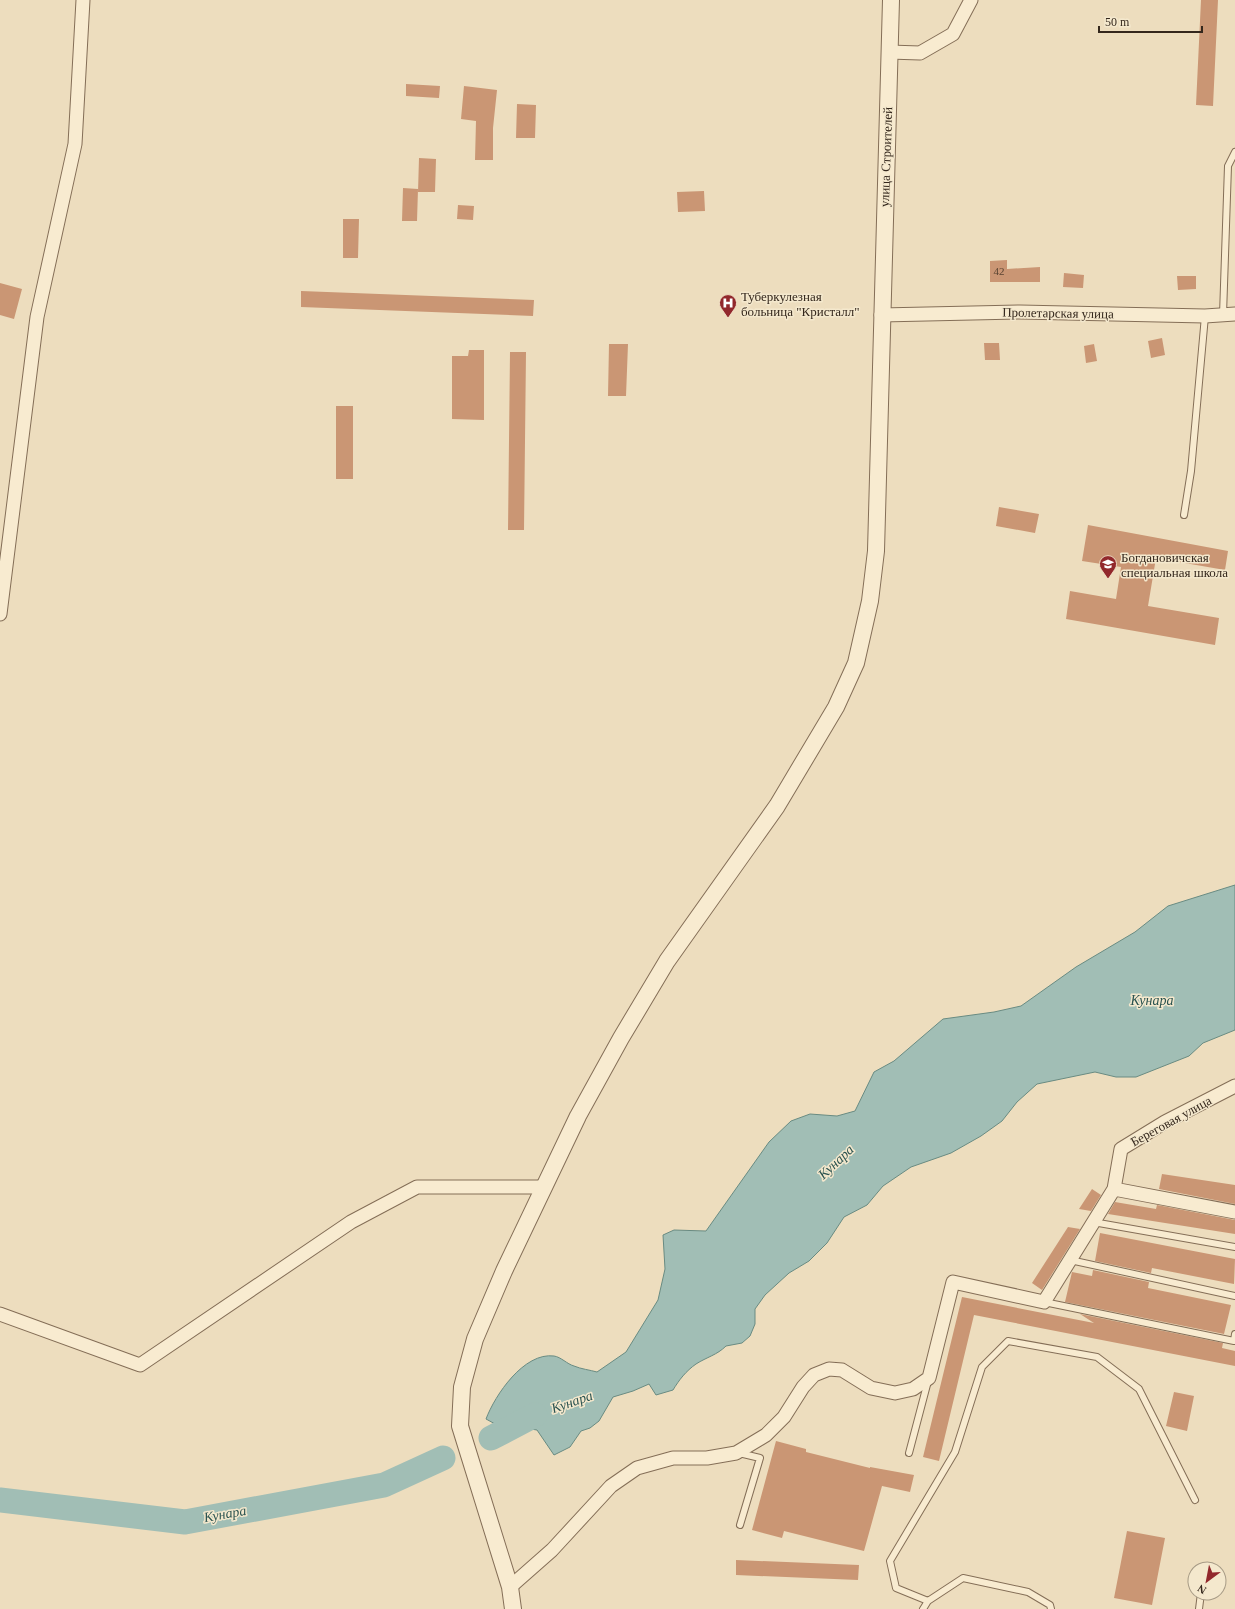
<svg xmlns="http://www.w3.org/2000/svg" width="1235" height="1609" font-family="Georgia,serif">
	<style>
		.water { fill: #a1beb5; stroke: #698b82 }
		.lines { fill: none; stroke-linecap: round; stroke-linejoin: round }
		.river { stroke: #a1beb5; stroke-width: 25 }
		.building { fill: #ca9674 }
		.service-casing { stroke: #846e57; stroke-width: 8 }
		.minor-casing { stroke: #846e57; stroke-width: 15 }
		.tertiary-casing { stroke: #846e57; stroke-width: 18 }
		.service { stroke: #f8ebd0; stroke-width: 6 }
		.minor { stroke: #f8ebd0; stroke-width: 13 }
		.tertiary { stroke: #f8ebd0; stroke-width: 16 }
		.labels { text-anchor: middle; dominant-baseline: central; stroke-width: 3; stroke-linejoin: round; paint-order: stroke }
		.number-label { font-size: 11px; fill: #5a4332 }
		.street-label { font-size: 13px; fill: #34271c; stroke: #f4e8cd }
		.poi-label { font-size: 13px; fill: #34271c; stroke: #f4e8cd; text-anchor: start }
		.water-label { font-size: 14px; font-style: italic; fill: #2b5350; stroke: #f4e8cd }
	</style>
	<rect width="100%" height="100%" fill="#edddbe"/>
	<path class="water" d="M1235,885V1030L1203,1043L1189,1056L1136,1077H1116L1095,1072L1037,1084L1017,1102L1002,1121L981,1136L951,1153L911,1167L883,1186L867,1205L844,1217L827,1243L809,1261L789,1273L765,1295L755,1309V1324L750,1336L742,1343L726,1346C717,1355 707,1357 696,1364C686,1371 679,1380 673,1390L656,1395L649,1384L633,1391L613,1397L599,1421L590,1428L581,1431L570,1447L554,1455L537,1430L524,1428L508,1431L486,1419C495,1395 524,1352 554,1356C561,1357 567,1364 574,1366C581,1369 590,1370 597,1372L626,1352L658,1300L665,1269L663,1235L674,1230L706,1231L769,1142L791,1121L810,1114L837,1116L855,1111L874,1072L894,1061L943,1019L994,1012L1021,1006L1076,967L1135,932L1168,906Z"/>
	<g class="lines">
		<path class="river" d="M491,1438L535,1415
			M0,1500L185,1522L384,1485L443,1458"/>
	</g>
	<path class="building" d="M1201,0H1218L1213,106L1196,105Z
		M406,84L440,86L439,98L406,96Z
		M464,86L497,90L493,128V160H475L476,121L461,119Z
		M517,104L536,105L535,138H516Z
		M419,158L436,159L435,192H418Z
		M403,188L418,189L417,221H402Z
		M704,191L705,211L678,212L677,192Z
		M458,205L474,206L473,220L457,219Z
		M343,219H359L358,258H343Z
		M1007,260V269L1040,267V282H990V261Z
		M1064,273L1084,275L1083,288L1063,287Z
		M1177,276H1196V289L1178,290Z
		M0,283L22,289L14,319L0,315Z
		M301,291L534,300L533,316L301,307Z
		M1162,338L1165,355L1151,358L1148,341Z
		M984,343H999L1000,360H985Z
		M609,344H628L626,396H608Z
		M1094,344L1097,361L1086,363L1084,346Z
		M469,350H484V420L452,419V356H468Z
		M510,352H526L524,530H508Z
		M336,406H353V479H336Z
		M999,507L1039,514L1035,533L996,526Z
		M1088,525L1228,551L1225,570L1156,558L1148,606L1219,618L1215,645L1066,619L1070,591L1116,599L1121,567L1082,561Z
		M1162,1174L1235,1185V1204L1159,1189Z
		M1092,1189L1101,1195L1091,1211L1079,1209Z
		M1115,1202L1156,1209L1157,1205L1235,1220V1234L1108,1214Z
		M1068,1227L1080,1229L1042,1290L1032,1283Z
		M1100,1233L1235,1259L1234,1284L1152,1268L1151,1273L1095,1261Z
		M1093,1270L1149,1282L1148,1288L1231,1305L1224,1334L1065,1302L1072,1272L1092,1276Z
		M962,1297L1094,1323L1080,1314L1223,1343L1222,1348L1235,1351V1366L974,1315L939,1461L923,1457Z
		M1174,1392L1194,1396L1187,1431L1166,1426Z
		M776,1441L806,1449V1452L870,1468V1467L914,1475L910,1492L882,1486L864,1551L784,1531L782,1538L752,1530Z
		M1127,1531L1165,1538L1152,1605L1114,1598Z
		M736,1560L859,1565L858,1580L736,1575Z"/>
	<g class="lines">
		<g class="service-casing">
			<path id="service" d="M1223,315L1228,166L1235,152
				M1184,515L1191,471L1205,316
				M1093,1222L1235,1247
				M1070,1260L1235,1296
				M1044,1302L1234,1341L1235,1334
				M739,1453L760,1458L740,1525
				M909,1453L928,1381
				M928,1601L896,1588L890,1561L955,1452L982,1367L1008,1341L1097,1357L1139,1389L1195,1500
				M923,1609L928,1601L963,1578L1028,1592L1050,1605L1051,1609
				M1199,1609L1201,1593"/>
		</g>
		<g class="minor-casing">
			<path id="minor" d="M889,52L920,53L953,34L971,0
				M881,315L1020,312L1205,316L1235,314
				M0,614L37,317L75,144L83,0
				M1114,1189L1121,1149L1165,1122L1235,1086
				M0,1314L140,1365L351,1222L417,1187H544
				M510,1587L552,1550L611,1486L637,1468L673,1458H707L736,1453L766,1435L784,1417L803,1387L814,1375L829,1369L842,1370L871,1388L895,1393L913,1389L929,1378L953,1282L1044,1302L1114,1189L1235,1212"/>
		</g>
		<g class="tertiary-casing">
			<path id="tertiary" d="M513,1609L510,1587L460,1426L462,1387L475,1339L504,1271L578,1116L621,1038L667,961L777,806L836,707L856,663L870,601L876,551L891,0"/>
		</g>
		<use href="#service" class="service"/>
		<use href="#minor" class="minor"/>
		<use href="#tertiary" class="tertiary"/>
	</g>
	<defs>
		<g id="hospital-pin" transform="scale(0.9)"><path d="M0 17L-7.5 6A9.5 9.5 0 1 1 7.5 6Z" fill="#92282c" stroke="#f4e8cd"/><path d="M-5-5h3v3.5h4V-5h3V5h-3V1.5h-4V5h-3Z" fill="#fff"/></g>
		<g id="school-pin" transform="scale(0.9)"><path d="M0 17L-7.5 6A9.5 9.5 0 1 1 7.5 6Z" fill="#92282c" stroke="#f4e8cd"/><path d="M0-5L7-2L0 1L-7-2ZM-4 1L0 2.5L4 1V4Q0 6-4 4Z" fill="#fff"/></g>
	</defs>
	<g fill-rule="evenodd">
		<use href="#hospital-pin" x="728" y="303"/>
		<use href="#school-pin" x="1108" y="564"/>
	</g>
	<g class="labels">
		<g class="number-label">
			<text x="999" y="271">42</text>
		</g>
		<g class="street-label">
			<text transform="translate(886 157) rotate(-88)">улица Строителей</text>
			<text transform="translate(1058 313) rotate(1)">Пролетарская улица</text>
			<text transform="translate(1171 1121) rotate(-29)">Береговая улица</text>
		</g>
		<g class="poi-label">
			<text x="741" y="296">Туберкулезная<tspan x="741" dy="15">больница "Кристалл"</tspan></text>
			<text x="1121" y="557">Богдановичская<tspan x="1121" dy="15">специальная школа</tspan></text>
		</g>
		<g class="water-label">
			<text x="1152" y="1000">Кунара</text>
			<text transform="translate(836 1162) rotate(-43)">Кунара</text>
			<text transform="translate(572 1402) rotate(-19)">Кунара</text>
			<text transform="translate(225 1514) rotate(-10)">Кунара</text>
		</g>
	</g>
	<g transform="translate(1207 1581) rotate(212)"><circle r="19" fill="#f4e8cd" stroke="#a79b86"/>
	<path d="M0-3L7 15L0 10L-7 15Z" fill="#92282c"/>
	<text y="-6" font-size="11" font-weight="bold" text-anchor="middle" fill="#34271c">N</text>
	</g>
	<path d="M1099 26v6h103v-6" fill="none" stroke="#34271c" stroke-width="2"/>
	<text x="1105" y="26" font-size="12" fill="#34271c" stroke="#f4e8cd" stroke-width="3" paint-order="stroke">50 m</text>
</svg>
